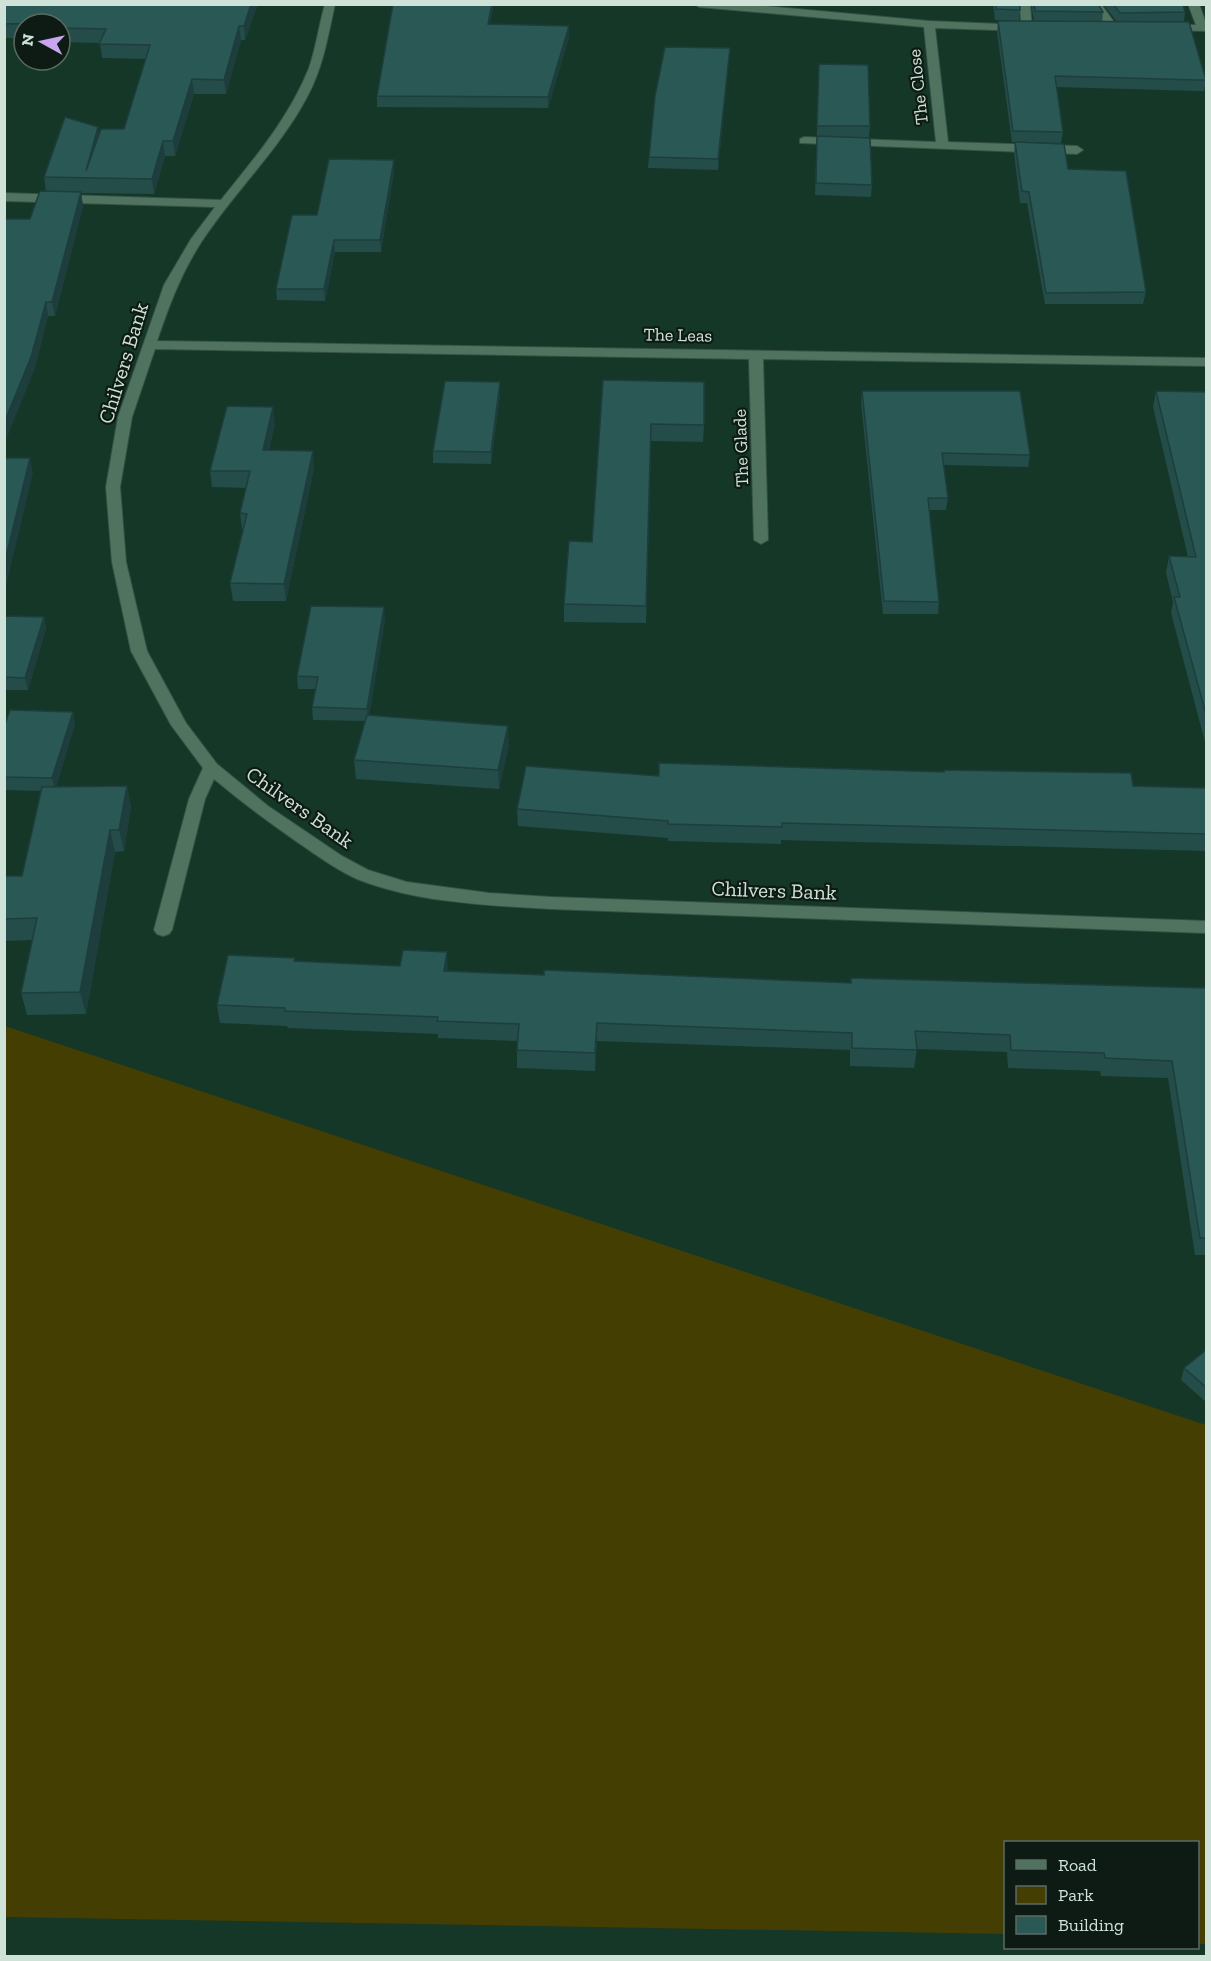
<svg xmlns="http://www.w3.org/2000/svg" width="1211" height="1961" font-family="'Zilla Slab',serif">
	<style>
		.green { fill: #443e02 }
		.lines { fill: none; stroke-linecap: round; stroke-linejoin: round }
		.minor-casing { stroke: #365144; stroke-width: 2 }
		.minor { fill: #507360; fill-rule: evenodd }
		.wall { fill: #244c49 }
		.shaded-wall { fill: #1d3e3c }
		.building { fill: #2a5855; stroke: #1d3e3c; stroke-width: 1.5 }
		.labels { text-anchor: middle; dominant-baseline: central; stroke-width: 4.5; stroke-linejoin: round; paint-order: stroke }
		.far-street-label { font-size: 18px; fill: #cfe2d7; stroke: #0d1b14 }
		.street-label { font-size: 21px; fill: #cfe2d7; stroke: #0d1b14 }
	</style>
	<rect width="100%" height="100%" fill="#153727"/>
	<path class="green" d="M5,1026L1206,1425V1944H1198V1842H1006L1005,1934L5,1917Z"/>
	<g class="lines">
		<g class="minor-casing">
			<path id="minor" d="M325,4H335C328,36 323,68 307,97C279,150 235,191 202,241C181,273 169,306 157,341L1206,358V366L763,359L768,540L761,544L754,540L749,359L155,349L132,417L120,487L126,562L147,651L186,723L217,764L268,806L342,856L368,870L407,882L489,893L551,897L1206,921V933L551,909C486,905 418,903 357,879C339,871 322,859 306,848C274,826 244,804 214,779L205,799L172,930L169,934L163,936L157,934L154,930L189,799L203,768L171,725L131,651L112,562L106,487L118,417L164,285L191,239L215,207L4,201V193L221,200C254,159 289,118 309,68C316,48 319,25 325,4Z
				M694,4H742L929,21L1021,25L1020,4H1030L1032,28L1027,31L935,28L948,142L1077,146L1083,150L1077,154L800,143V139L804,137L936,142L924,27L699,7Z
				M1090,4H1101L1119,29L1118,31H1110Z
				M1188,4H1199L1206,23V31L1163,30L1162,28L1167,25H1196Z"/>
		</g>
		<use href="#minor" class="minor"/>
	</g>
	<path class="wall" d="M4,4H258L245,40H241L226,94H194L175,156H165L154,194L81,193L83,206L55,316H48L34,371L30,219L46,191L44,177L99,134L124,129L146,59L102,58L100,43L60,42V24H24V38H4Z
		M993,4H1020L1019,21L995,20Z
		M1031,4H1098L1103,12L1102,22H1117L1103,4H1183L1185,12L1184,22L1206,80L1204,91H1196L1057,87L1063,132L1061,143L1012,142L997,32L998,21H1034Z
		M569,26V37L548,108L377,107V96Z
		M729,59L718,170L648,168L649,157Z
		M819,64L870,126L869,137H841L872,185L871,197L815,195Z
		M1015,142L1068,169L1146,292L1143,304H1045L1027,203H1020L1014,153Z
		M394,160V171L381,252H335L325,301L277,300L276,289L317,215Z
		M603,380L704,425L703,442L651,441L646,623L564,622V604L592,542Z
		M862,391L1030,455L1028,467L944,465L948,498L946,510H929L939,602L938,614H883L861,403Z
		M1156,391L1206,392V746L1171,613L1173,602L1166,573L1169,556L1188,557L1153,407Z
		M500,394L491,464L433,463V451Z
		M275,424L269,450L314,468L286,601H233L230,583L243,530H242L240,513L246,488L212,487L210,471Z
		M4,616L44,617L46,629L28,690H4Z
		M385,620L369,716L509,745L499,789L356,779L354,760L365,721L313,720L312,707L316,689H298L297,676Z
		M73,712L75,724L56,787L127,786L131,807L124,851L115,852L86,1014L27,1015L21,993L32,940L4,941V879L22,876L41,791L4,790V727Z
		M659,776L1206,788V851L781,840V844L668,841V838L518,826L517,809Z
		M296,962L448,970V971L544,975L851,983V978L1206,988V1255H1195L1168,1078L1101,1076L1100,1071L1008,1068L1007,1052L917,1049L914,1068L850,1066V1050L597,1041L595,1071L517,1068V1050L518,1041L438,1038V1034L288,1028L287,1026L220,1023L217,1005Z
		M1206,1350V1402L1181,1380L1184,1368Z"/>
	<path class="shaded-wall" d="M251,4H258L245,40L244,26Z
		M492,4H494L488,35V24Z
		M239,26L241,40L226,94L224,80Z
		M569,26V37L548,108V97Z
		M730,48L729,59L718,170V159Z
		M192,79L194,94L175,156L173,141Z
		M98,127L100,142L86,171Z
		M163,141L165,156L154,194L152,179Z
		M394,160V171L381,252L380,240Z
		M81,192L83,206L55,316L52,302Z
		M334,240L335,252L325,301L324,289Z
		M46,302L48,316L34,371L4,445V423Z
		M500,382V394L491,464V452Z
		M273,407L275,424L265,467L263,450Z
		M313,451L314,468L286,601L284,584Z
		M30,458L33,473L4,595V565Z
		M384,607L385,620L368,721L367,709Z
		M44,617L46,629L28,690L25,678Z
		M73,712L75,724L55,791L52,778Z
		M508,726L509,745L499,789L498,770Z
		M127,786L131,807L124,851L119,830Z
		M110,830L115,852L86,1014L80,992Z
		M447,952L448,970L445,989L444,971Z
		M597,1023V1041L595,1071V1053Z"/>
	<path class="building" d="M4,4H251L244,26H239L224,80L192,79L173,141H163L152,179L44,177L65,117L98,127L86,171L101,129H124L150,45L99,44L106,29L60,28V24L59,23L4,24Z
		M393,4H492L488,24L569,26L548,97L377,96Z
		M996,4H1020V10L996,9Z
		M1034,4H1098L1103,12L1035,11Z
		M1113,4H1183L1185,12L1120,13Z
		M998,21L1189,22L1206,80H1198L1055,76L1063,132L1013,131Z
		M665,47L730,48L718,159L649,157L655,96Z
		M819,64L868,65L870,126H817Z
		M817,136L870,138L872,185L816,183Z
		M1015,142L1064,144L1068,169L1126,171L1146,292L1046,293L1029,192L1022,191Z
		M329,159L394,160L380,240H334L324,289H276L292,215H317Z
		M40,191L81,192L52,302H46L31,357L4,423V219H30Z
		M603,380L704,382V425L651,424L646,606L564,604L569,541L592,542Z
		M445,381L500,382L491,452L433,451Z
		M862,391H1020L1030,455L942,453L948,498H928L939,602L884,601Z
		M1156,391L1206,392V714L1174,597H1180L1169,556L1196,557Z
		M227,406L273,407L263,450L313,451L284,584L230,583L247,514L240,513L250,471H210Z
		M4,458H30L4,565Z
		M311,606L384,607L367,709L312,707L318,677L297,676Z
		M4,616L44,617L25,678L4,677Z
		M10,710L73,712L52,778L4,777V727Z
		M367,715L508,726L498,770L354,760Z
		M659,763L944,772V770L1131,773L1133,786L1206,788V834L782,823V827L668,824V821L517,809L526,766L659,776Z
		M127,786L119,830H110L80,992L21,993L37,918L4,919V879L5,876H22L42,787Z
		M403,950L447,952L444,971L544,975V970L851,983V978L1206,988V1238H1200L1172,1061L1105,1058L1104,1053L1011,1050L1010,1035L915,1031L917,1050L852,1048V1033L597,1023L595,1053L517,1050L519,1024L437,1021L438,1017L285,1011V1008L217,1005L228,955L295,958L294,961L400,966Z
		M1206,1350V1387L1184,1368Z"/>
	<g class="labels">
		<g class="far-street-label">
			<text transform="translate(918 87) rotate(-96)">The Close</text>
			<text transform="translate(678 335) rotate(1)">The Leas</text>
			<text transform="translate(741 448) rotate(-92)">The Glade</text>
		</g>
		<g class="street-label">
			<text transform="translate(123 363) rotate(-73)">Chilvers Bank</text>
			<text transform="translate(300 807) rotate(35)">Chilvers Bank</text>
			<text transform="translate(774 890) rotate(2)">Chilvers Bank</text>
		</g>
	</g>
	<rect width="1211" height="1961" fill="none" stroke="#cfe2d7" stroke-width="12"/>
	<rect x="1004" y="1841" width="195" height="108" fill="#0d1b14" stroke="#5b6b62" stroke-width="1.5"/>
	<rect x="1016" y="1860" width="30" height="9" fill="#507360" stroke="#5b6b62" stroke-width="1.5"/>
	<text x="1058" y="1871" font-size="18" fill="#cfe2d7">Road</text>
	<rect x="1016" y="1886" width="30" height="18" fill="#443e02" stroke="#5b6b62" stroke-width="1.5"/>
	<text x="1058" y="1901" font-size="18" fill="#cfe2d7">Park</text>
	<rect x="1016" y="1916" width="30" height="18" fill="#2a5855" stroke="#5b6b62" stroke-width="1.5"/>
	<text x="1058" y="1931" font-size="18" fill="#cfe2d7">Building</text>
	<g transform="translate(42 42) rotate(278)"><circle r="28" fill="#0d1b14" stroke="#5b6b62" stroke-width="1.5"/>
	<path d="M0-4.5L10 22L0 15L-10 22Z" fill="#c8a5ee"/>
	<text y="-9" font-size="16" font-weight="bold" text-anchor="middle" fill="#cfe2d7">N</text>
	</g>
</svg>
